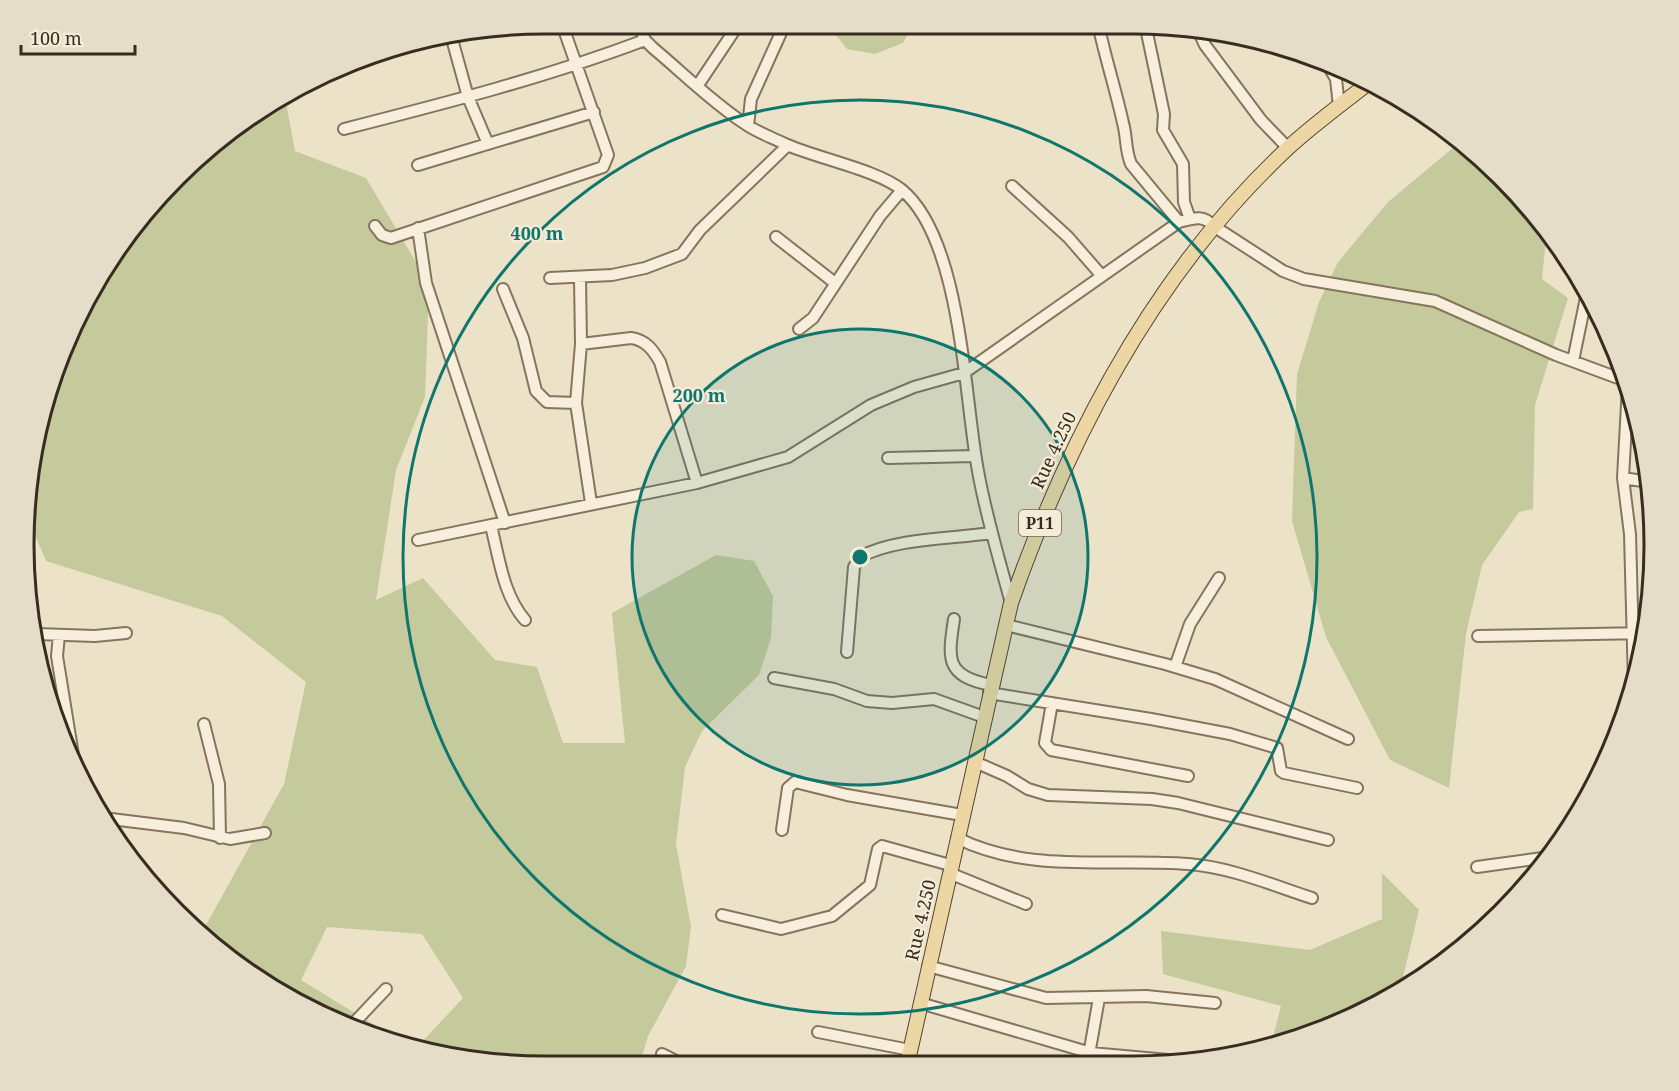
<svg xmlns="http://www.w3.org/2000/svg" width="1679" height="1091" font-family="'Noto Serif',serif">
	<style>
		.green { fill: #c4ca9c }
		.lines { fill: none; stroke-linecap: round; stroke-linejoin: round }
		.minor-casing { stroke: #87745e; stroke-width: 14 }
		.major-casing { stroke: #554332; stroke-width: 16 }
		.minor { stroke: #f7efdb; stroke-width: 10 }
		.major { stroke: #ecd6a3; stroke-width: 14 }
		.ring { fill: none; stroke: #0f766e; stroke-width: 3 }
		.labels { text-anchor: middle; dominant-baseline: central; stroke-width: 4.5; stroke-linejoin: round; paint-order: stroke }
		.shield { fill: #f4ecd7; stroke: #706658; stroke-width: 1.5 }
		.shield-label { font-size: 16px; font-weight: bold; fill: #382c21 }
		.street-label { font-size: 18px; fill: #382c21; stroke: #f4ecd7 }
		.rim { fill: none; stroke: #382c21; stroke-width: 3 }
		.centre { fill: #0f766e; stroke: #f4ecd7; stroke-width: 3 }
		.ring-label { font-size: 18px; text-anchor: middle; font-weight: bold; fill: #0f766e; stroke: #f4ecd7; stroke-width: 4.5; stroke-linejoin: round; paint-order: stroke }
	</style>
	<rect width="100%" height="100%" fill="#ece2c8"/>
	<path class="green" d="M829,26L911,27L903,43L875,54L847,49Z
		M285,97L295,151L366,178L429,284L425,397L396,470L376,600L423,578L495,660L537,667L563,743H625L612,613L716,555L754,561L773,596L771,638L759,675L702,731L685,767L676,844L691,927L686,966L648,1036L640,1063L477,1062L419,1045L463,998L422,934L327,927L301,980L394,1037L315,1013L201,937L200,936L284,784L306,682L222,616L46,561L25,511L64,346L132,228L255,112Z
		M1460,142L1478,154L1547,228L1542,279L1568,298L1535,405L1533,509L1519,512L1482,565L1466,634L1449,788L1390,760L1326,637L1292,521L1297,374L1319,302L1338,262L1388,202Z
		M1382,873L1419,910L1403,977L1416,981L1364,1013L1270,1049L1281,1006L1163,974L1161,931L1310,950L1382,919Z"/>
	<g class="lines">
		<g class="minor-casing">
			<path id="minor" d="M639,25L645,40L653,48C683,73 712,102 744,123C756,132 771,137 785,144C816,158 878,170 902,190C962,240 964,397 978,471C986,516 999,559 1011,603
				M1099,28C1106,60 1116,91 1123,123C1127,137 1125,150 1131,164L1179,222
				M1146,28L1164,114L1163,130L1183,164L1184,202L1190,219
				M1197,28L1205,45L1261,120L1288,148
				M452,39L468,97L488,144
				M1329,67L1336,79L1339,106
				M698,85L738,25
				M748,126L751,99L784,26
				M344,129C446,103 547,77 645,40
				M418,165L594,112
				M1012,186L1068,237L1102,276
				M375,226L382,235L391,238L603,167L608,155L562,24
				M418,228L426,283L505,523
				M776,237L835,283
				M550,278L612,275L645,268L682,254L700,230L788,145
				M580,278L581,344L576,403L591,503
				M503,289L523,338L536,391L547,402L576,403
				M799,329L813,318L880,216L902,190
				M581,344L631,338C646,340 653,350 660,362L697,483
				M1573,361L1587,293
				M1628,386L1623,478L1630,534L1634,684
				M888,458L975,456
				M1623,478L1649,482
				M491,526C499,557 503,595 525,620
				M418,540L697,483L788,457L871,405L914,387L964,373L1179,222C1194,218 1203,214 1215,227L1283,271L1304,279L1435,301L1556,355L1626,381
				M954,619C948,659 945,676 991,685
				M1006,625L1165,664L1215,679L1348,739
				M37,634L95,636L126,633
				M59,635L57,656L73,755
				M1478,636L1646,633
				M847,652L854,567L860,557C895,538 951,539 991,533
				M1175,667L1190,624L1219,578
				M774,678L834,689L867,701L892,703L934,699L984,717
				M989,693L1151,719L1230,734L1277,748L1281,771L1284,773L1357,788
				M1052,703L1045,743L1051,750L1188,776
				M204,724L219,784L220,838
				M975,762L1007,776L1028,789L1048,795L1152,799L1178,803L1328,840
				M103,818L184,828L230,839L265,833
				M782,830L788,788L795,782L847,795L962,815
				M957,838C1029,874 1111,858 1188,864C1230,867 1272,885 1312,898
				M1477,867L1549,857
				M949,873L1026,904
				M722,915L781,929L832,916L870,885L878,849L882,846L950,865
				M928,966L1046,998L1146,996L1215,1003
				M920,1003L1091,1053L1190,1062
				M352,1025L386,989
				M818,1032L910,1050
				M662,1054L680,1063
				M1087,1066L1099,998"/>
		</g>
		<g class="major-casing">
			<path id="major" d="M907,1065L1011,603C1070,434 1156,271 1288,148C1314,124 1343,103 1370,82"/>
		</g>
		<use href="#minor" class="minor"/>
		<use href="#major" class="major"/>
	</g>
	<circle cx="860" cy="557" r="228" fill="#0f766e" fill-opacity=".12"/>
	<g class="ring">
		<circle cx="860" cy="557" r="228"/>
		<circle cx="860" cy="557" r="457"/>
	</g>
	<g class="labels">
		<rect class="shield" x="1019" y="510" width="42" height="26" rx="4.5"/>
		<g class="shield-label">
			<text x="1040" y="523">P11</text>
		</g>
		<g class="street-label">
			<text transform="translate(1053 450) rotate(-65)">Rue 4.250</text>
			<text transform="translate(920 920) rotate(-77)">Rue 4.250</text>
		</g>
	</g>
	<path d="M0 0H1679V1091H0ZM545 34H1133A511 511 0 0 1 1644 545V545A511 511 0 0 1 1133 1056H545A511 511 0 0 1 34 545V545A511 511 0 0 1 545 34Z" fill="#e5ddc8" fill-rule="evenodd"/>
	<path class="rim" d="M545 34H1133A511 511 0 0 1 1644 545V545A511 511 0 0 1 1133 1056H545A511 511 0 0 1 34 545V545A511 511 0 0 1 545 34Z"/>
	<circle cx="860" cy="557" r="9" class="centre"/>
	<g class="ring-label">
		<text x="537" y="240">400 m</text>
		<text x="699" y="402">200 m</text>
	</g>
	<path d="M21 45v9h114v-9" fill="none" stroke="#382c21" stroke-width="3"/>
	<text x="30" y="45" font-size="18" fill="#382c21" stroke="#f4ecd7" stroke-width="4.5" paint-order="stroke">100 m</text>
</svg>
